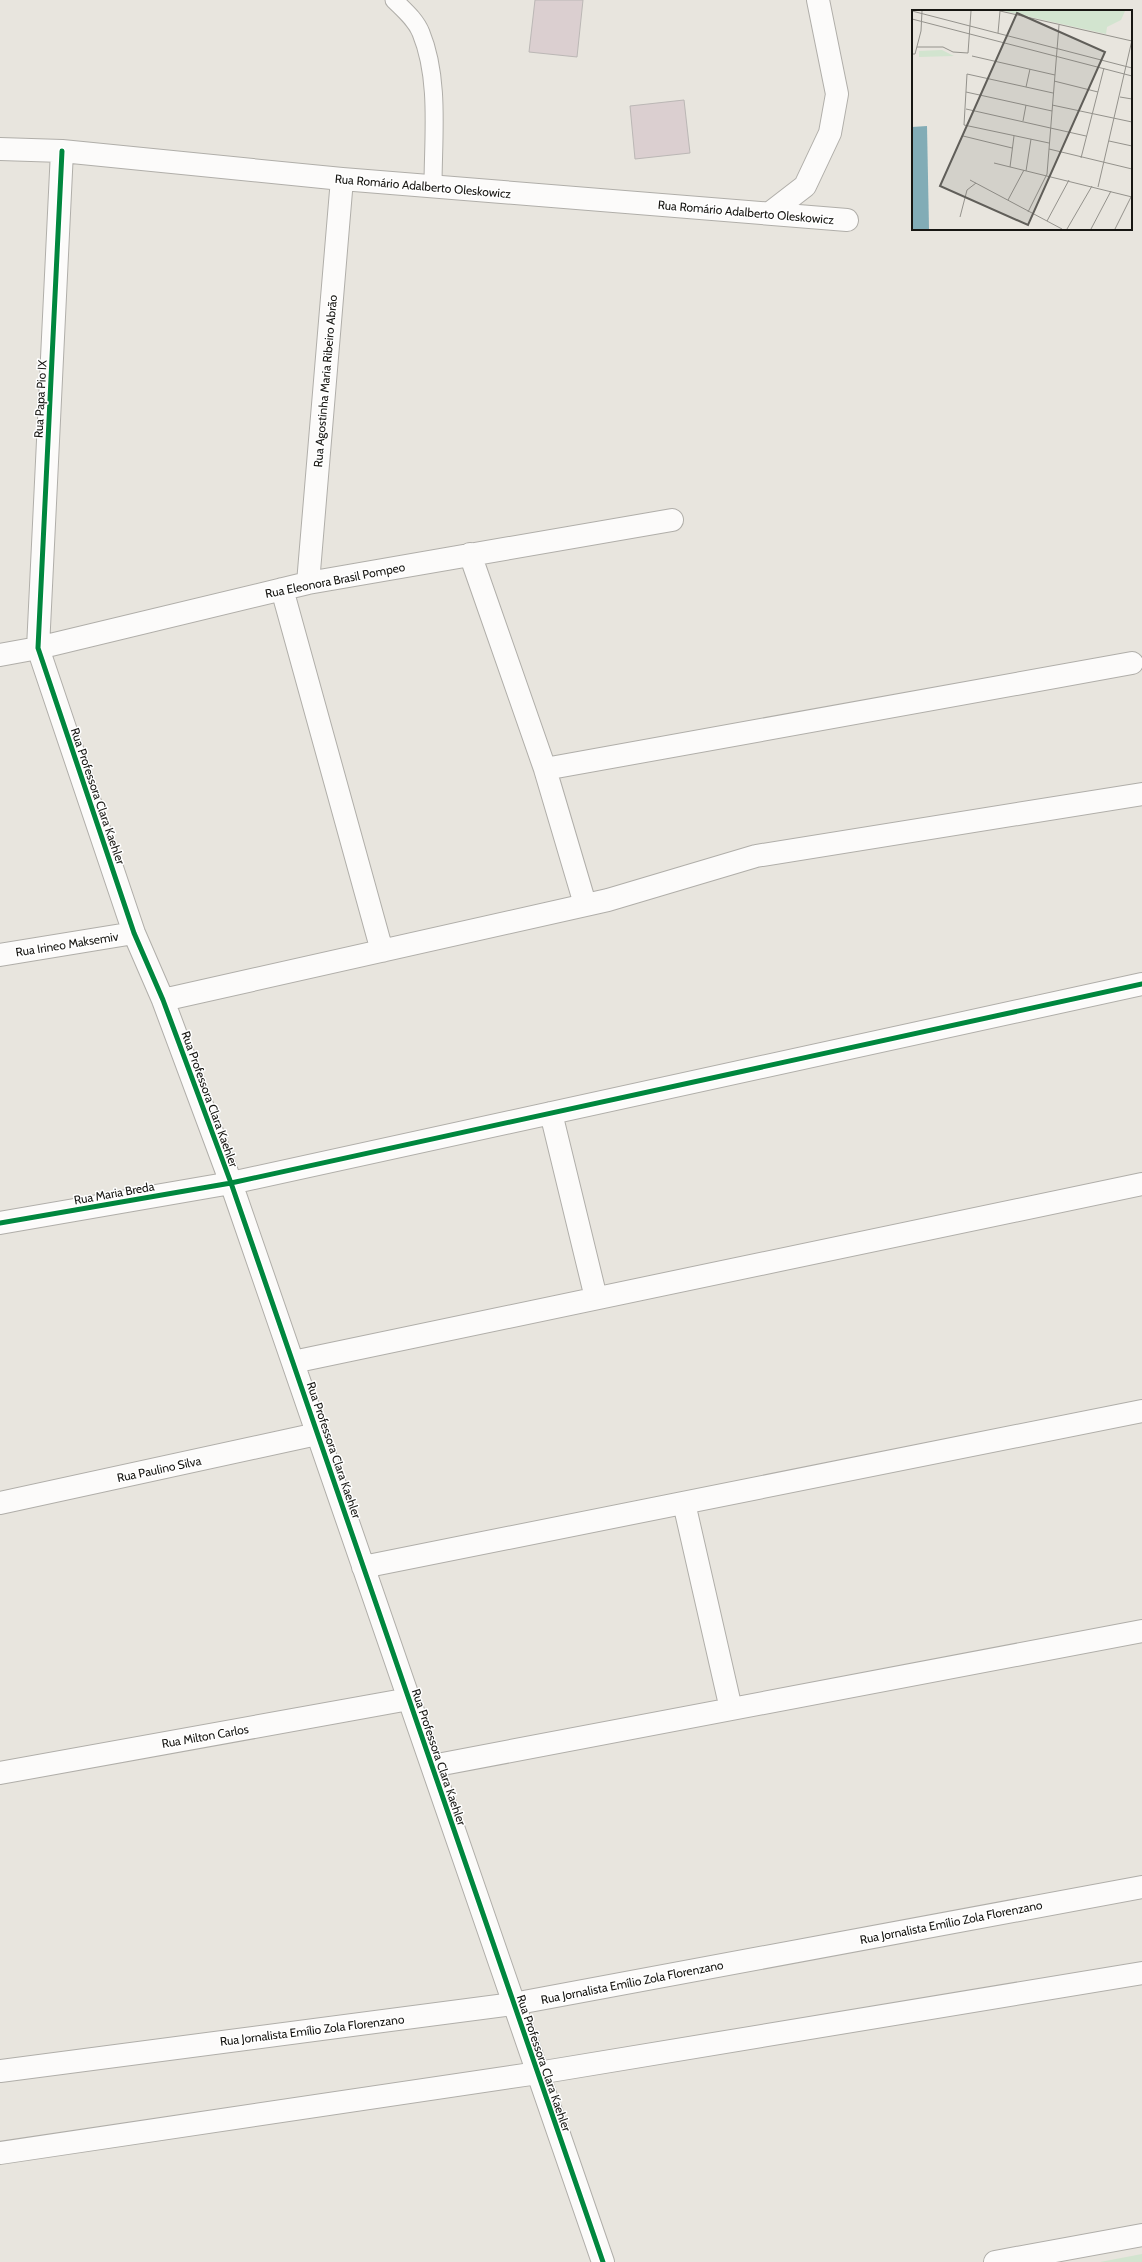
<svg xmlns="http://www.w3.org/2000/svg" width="1142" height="2262" font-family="Cabin,sans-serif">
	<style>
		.green { fill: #d2e4cf }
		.building { fill: #dbcfd0; stroke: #bbb7b5 }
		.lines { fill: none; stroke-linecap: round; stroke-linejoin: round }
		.service-casing { stroke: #b0aea9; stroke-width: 19 }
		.minor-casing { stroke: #b0aea9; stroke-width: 24 }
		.tertiary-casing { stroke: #b0aea9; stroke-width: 24 }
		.service { stroke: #fcfbfa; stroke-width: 17 }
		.minor { stroke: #fcfbfa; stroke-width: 22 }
		.tertiary { stroke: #fcfbfa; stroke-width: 22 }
		.cycleway-casing { stroke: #fff; stroke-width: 8 }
		.cycleway { stroke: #00873e; stroke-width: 5 }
		.labels { text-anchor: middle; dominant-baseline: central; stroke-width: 3; stroke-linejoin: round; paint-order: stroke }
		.street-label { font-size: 12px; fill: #171612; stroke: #fff }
		.inset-road { fill: none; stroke: #94928c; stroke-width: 1 }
		.view { fill: #605e59; fill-opacity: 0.15; stroke: #605e59; stroke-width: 2 }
		.inset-edge { fill: none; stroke: #171612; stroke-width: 2 }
	</style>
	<rect width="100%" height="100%" fill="#e8e5de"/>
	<path class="green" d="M1142,2254V2262H1100Z"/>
	<path class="building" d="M535,0H583L577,57L529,52Z
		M684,100L690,153L635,159L630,106Z"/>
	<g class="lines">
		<g class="service-casing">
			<path id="service" d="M394,0C404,10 416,20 421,33C440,79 433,138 433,186"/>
		</g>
		<g class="minor-casing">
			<path id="minor" d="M0,149L62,151L342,179L847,220
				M62,151L38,648L134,933L163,1000L231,1183L603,2262
				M770,213L805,186L830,133L837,94L818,0
				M470,554L545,769L585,904
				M308,583L342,179
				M282,589L382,951
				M0,655L38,648L308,583L672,520
				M545,769L1132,663
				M0,955L134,933
				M163,1000L608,900L756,856L1142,794
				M551,1113L596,1298
				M0,1223L231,1183L1142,984
				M293,1362L1142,1184
				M0,1503L317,1434
				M684,1503L731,1709
				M363,1567L1142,1411
				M432,1766L1142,1631
				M0,1773L409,1699
				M995,2262L1142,2235"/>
		</g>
		<g class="tertiary-casing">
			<path id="tertiary" d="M0,2071L513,2004L1142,1887
				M0,2153L538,2073L1142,1973"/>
		</g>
		<use href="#service" class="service"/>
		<use href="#minor" class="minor"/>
		<use href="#tertiary" class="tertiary"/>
		<g class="cycleway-casing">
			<path id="cycleway" d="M62,151L38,648L134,933L163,1000L231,1183L603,2262
				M0,1223L231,1183L1142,984"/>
		</g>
		<use href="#cycleway" class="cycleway"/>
	</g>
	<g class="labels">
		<g class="street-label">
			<text transform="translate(423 186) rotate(5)">Rua Romário Adalberto Oleskowicz</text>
			<text transform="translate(746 212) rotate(5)">Rua Romário Adalberto Oleskowicz</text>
			<text transform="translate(325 381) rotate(-85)">Rua Agostinha Maria Ribeiro Abrão</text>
			<text transform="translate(40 399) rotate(-87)">Rua Papa Pio IX</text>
			<text transform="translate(335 580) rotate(-11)">Rua Eleonora Brasil Pompeo</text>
			<text transform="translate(98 796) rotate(71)">Rua Professora Clara Kaehler</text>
			<text transform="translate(67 944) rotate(-9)">Rua Irineo Maksemiv</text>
			<text transform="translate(210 1099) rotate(70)">Rua Professora Clara Kaehler</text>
			<text transform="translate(114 1193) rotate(-10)">Rua Maria Breda</text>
			<text transform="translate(334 1450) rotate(71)">Rua Professora Clara Kaehler</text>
			<text transform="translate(159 1469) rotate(-12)">Rua Paulino Silva</text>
			<text transform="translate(205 1736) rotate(-10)">Rua Milton Carlos</text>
			<text transform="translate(439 1757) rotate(71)">Rua Professora Clara Kaehler</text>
			<text transform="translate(951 1922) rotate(-11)">Rua Jornalista Emílio Zola Florenzano</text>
			<text transform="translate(632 1982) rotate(-11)">Rua Jornalista Emílio Zola Florenzano</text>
			<text transform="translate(312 2030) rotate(-7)">Rua Jornalista Emílio Zola Florenzano</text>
			<text transform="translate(544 2063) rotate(71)">Rua Professora Clara Kaehler</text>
		</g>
	</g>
	<g transform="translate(912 10)">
		<rect width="220" height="220" fill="#e8e5de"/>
		<path d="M92,1H213L209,10L195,17L194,24ZM30,40L42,46L7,47V41Z" fill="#d2e4cf"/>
		<path d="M15,116L17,219H0V117Z" fill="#82acb6"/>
		<path class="inset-road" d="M0,1L220,58M88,1L220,31M0,9L220,66M86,23L88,1M5,37H31L41,42L56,43L59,1M0,44H3L9,21L10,1M60,46L143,65M142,71L186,82M114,77L118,59M54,82L140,101M208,87L220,89M140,95L220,112M54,99L174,126M111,111L114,95M51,126L100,138M197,131L220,136M137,133L52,115L55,64L141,83M137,139L220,159M169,148L192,58M82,153L220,187M98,157L102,126M114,161L119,129M58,170L150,219M186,177L220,30M96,190L112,160M116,202L135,164L147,15M48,207L55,180L64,173M135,211L157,170M155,219L180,176M179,219L199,181M203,219L219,187"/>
		<path class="view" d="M105,3L193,42L116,215L28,176Z"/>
		<rect width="220" height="220" class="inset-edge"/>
	</g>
</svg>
